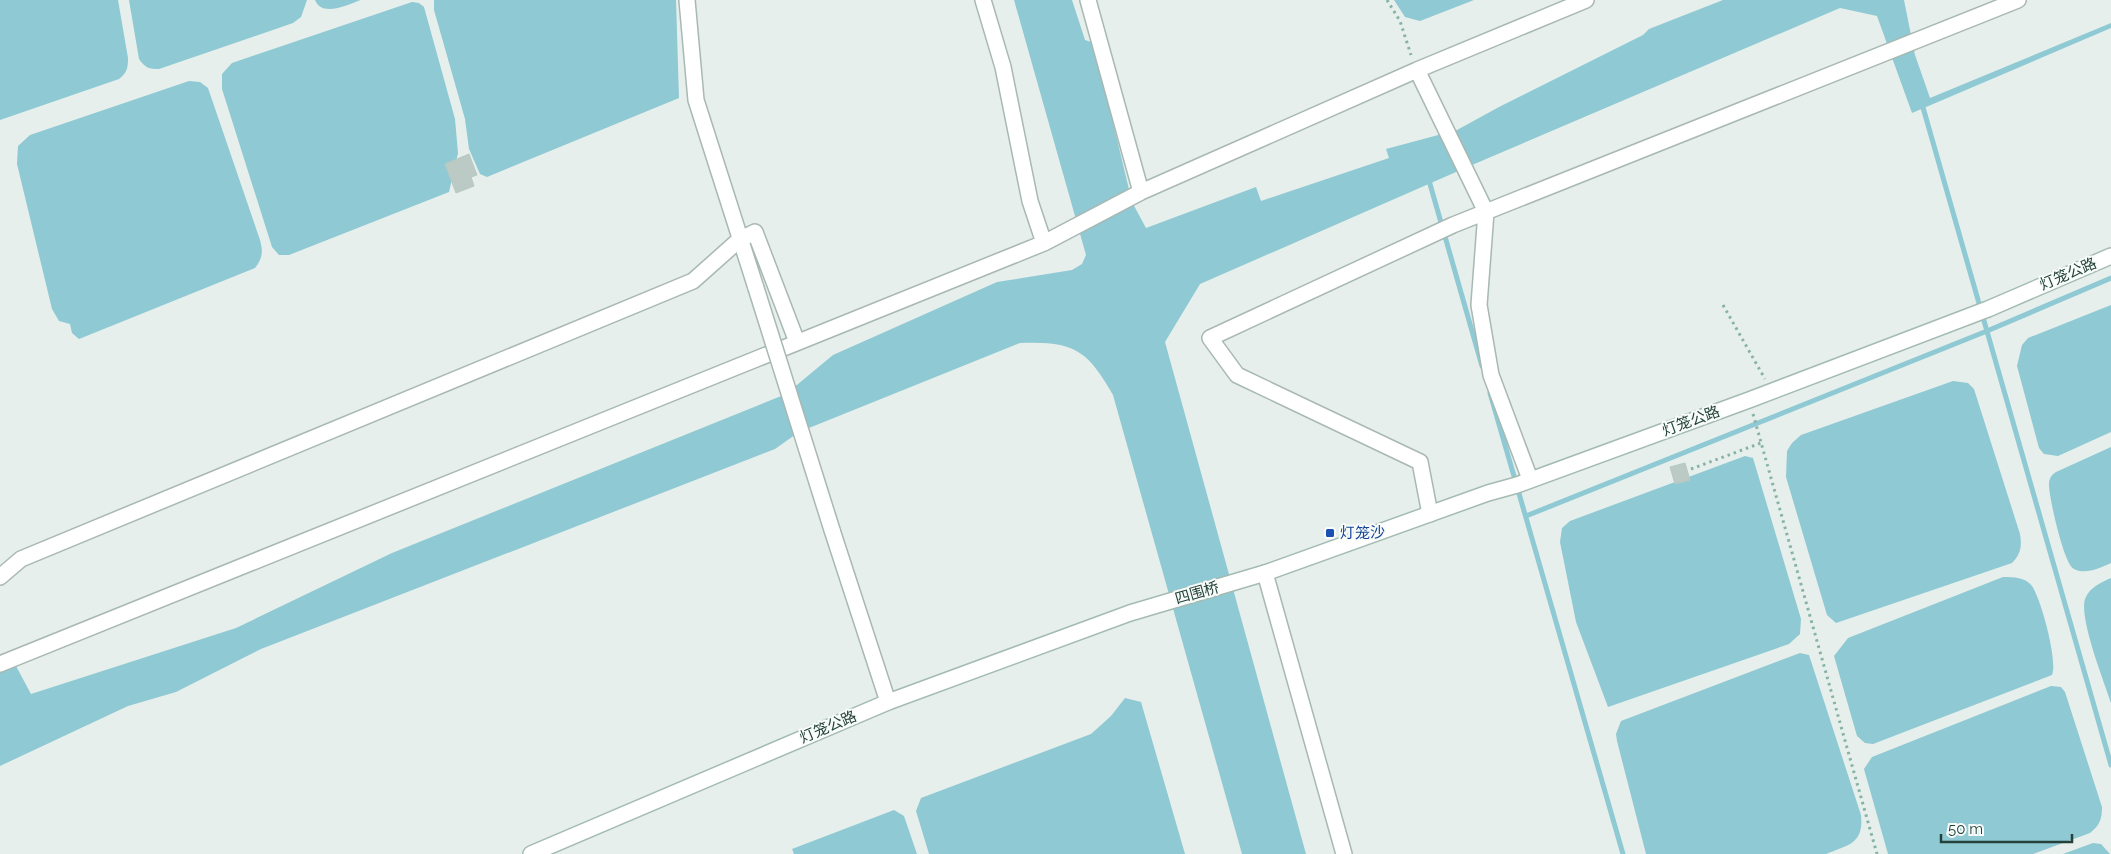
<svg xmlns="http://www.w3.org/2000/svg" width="2111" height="854" font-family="Raleway,'Noto Sans SC',sans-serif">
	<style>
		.water { fill: #8ec9d4 }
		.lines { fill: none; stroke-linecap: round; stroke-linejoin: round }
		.stream { stroke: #8ec9d4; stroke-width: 5 }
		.building { fill: #bbcac4; stroke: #b8c9c2 }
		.street-casing { stroke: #a8b8b2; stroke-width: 18 }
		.secondary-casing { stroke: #a4bbb3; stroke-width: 18 }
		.path { stroke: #86b3a5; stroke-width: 3; stroke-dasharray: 2.5 4; stroke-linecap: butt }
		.street { stroke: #fff; stroke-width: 15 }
		.secondary { stroke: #fff; stroke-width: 15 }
		.street-bridge-casing { stroke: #a8b8b2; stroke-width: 18; stroke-linecap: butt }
		.street-bridge { stroke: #fff; stroke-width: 15 }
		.transit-dot { fill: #1a4fb4; stroke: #f7fbf9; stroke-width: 2 }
		.labels { text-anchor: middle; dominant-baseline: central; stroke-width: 4; stroke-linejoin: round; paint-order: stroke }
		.street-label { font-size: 15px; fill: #24423a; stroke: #f7fbf9 }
		.transit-label { font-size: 15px; fill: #164399; stroke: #f7fbf9; text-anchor: start }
	</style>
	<rect width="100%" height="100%" fill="#e6efeb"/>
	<path class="water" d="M0,0H118L128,58C128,68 127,73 119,79L0,120Z
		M129,0H307L301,17L293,23L159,69C149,69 145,68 139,59Z
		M315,0H361C349,4 322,18 315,0Z
		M434,0H676L679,98L487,177L480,174L469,149L465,119L434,10Z
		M1014,0H1072L1085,40L1094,43L1132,202L1146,228L1256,187L1261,201L1389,158L1386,149L1457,130L1499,107L1643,35L1649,29L1723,0H1904L1915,55L1930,98L2111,23V28L1912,113L1877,16L1840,8L1472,165L1200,284L1165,342L1306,854H1242L1113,395C1087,349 1073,341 1020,343L799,432L775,449L261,649L176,692L128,706L0,766V672L16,666L31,694L236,628L392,553L786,394L833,355L997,282L1072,270L1082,264L1086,255Z
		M1394,0H1474L1420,21L1405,17Z
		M412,2L419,3L424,7L455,119L458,153L449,192L289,255H279L272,247L222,89V74L232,63Z
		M189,81L200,82L208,88L260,240C263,251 263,258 255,268L79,339L72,333L70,324L59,321L52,309L17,164L18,146L30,135Z
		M2111,305V432L2058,456L2044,454L2039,448L2017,366L2022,345L2028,338Z
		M1953,381L1968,383L1974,389L2020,534C2022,546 2021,554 2012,563L1836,623L1827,615L1786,477L1787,451L1792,443L1801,435Z
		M2111,447V563C2100,568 2085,575 2074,569C2064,565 2049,497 2049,485C2049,479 2051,475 2056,472Z
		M1745,456L1753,458L1801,619L1800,634L1789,644L1608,707L1576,622L1560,542L1562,528L1570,521Z
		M2003,577C2014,577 2025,577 2032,586C2041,599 2058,661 2052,675L1873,744L1865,743L1857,736L1834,656L1848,638Z
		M2111,578V703C2104,681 2079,619 2085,599C2090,587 2100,583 2111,578Z
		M1800,653L1809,655L1861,815C1864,844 1848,845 1826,854H1646L1617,741L1616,734L1621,721Z
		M2051,686L2061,687L2065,692L2102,807C2102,819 2100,825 2090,833L2033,854H1888L1864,769L1872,757Z
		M1125,698L1141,702L1185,854H929L916,811L921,798L1091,734L1111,716Z
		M894,810L904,816L917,854H794L792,849Z
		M2093,843L2101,844L2110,854H2063Z"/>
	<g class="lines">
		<path class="stream" d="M1922,104L2111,765
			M1428,177L1482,366
			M1490,393L1623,854
			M1526,516L1987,331L2111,278"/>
	</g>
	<path class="building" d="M469,154L477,175L471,177L474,186L456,193L445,164Z
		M1685,463L1690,480L1675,484L1670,467Z"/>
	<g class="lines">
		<g class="street-casing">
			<path id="street" d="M687,0L696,100L756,288
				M983,0L1003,67L1030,201L1044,243
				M1088,0L1141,192
				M1417,70L1486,212L1479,305L1491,375L1530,479
				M1430,514L1420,462L1237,375L1210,338L1453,225L2018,0
				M832,530L888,702
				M1265,573L1344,854
				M0,577L21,559L693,281L739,240L755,232L797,342
				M0,664L1044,243L1141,192L1417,70L1586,0"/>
		</g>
		<g class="secondary-casing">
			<path id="secondary" d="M531,854L888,702L1130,613L1265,573L1488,493L1517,485L1749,400L1988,309L2111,256"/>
		</g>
		<path class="path" d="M1387,0L1400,21L1411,55
			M1723,305L1765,379
			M1753,414L1877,854
			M1691,469L1761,443"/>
		<use href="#street" class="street"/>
		<use href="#secondary" class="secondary"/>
		<g class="street-bridge-casing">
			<path id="street-bridge" d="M756,288L832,530"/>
		</g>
		<use href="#street-bridge" class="street-bridge"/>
	</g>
	<rect class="transit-dot" x="1325" y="528" width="10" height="10" rx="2.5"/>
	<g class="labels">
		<g class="street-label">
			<text transform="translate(2068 274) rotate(-23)">灯笼公路</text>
			<text transform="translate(1691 421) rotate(-20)">灯笼公路</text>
			<text transform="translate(1197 593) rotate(-16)">四围桥</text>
			<text transform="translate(828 727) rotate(-23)">灯笼公路</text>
		</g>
		<g class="transit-label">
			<text x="1340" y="533">灯笼沙</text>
		</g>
	</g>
	<path d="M1941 834v8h131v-8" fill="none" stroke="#24423a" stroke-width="2.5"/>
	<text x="1948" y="834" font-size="15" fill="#24423a" stroke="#f7fbf9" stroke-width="4" paint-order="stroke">50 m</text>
</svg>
